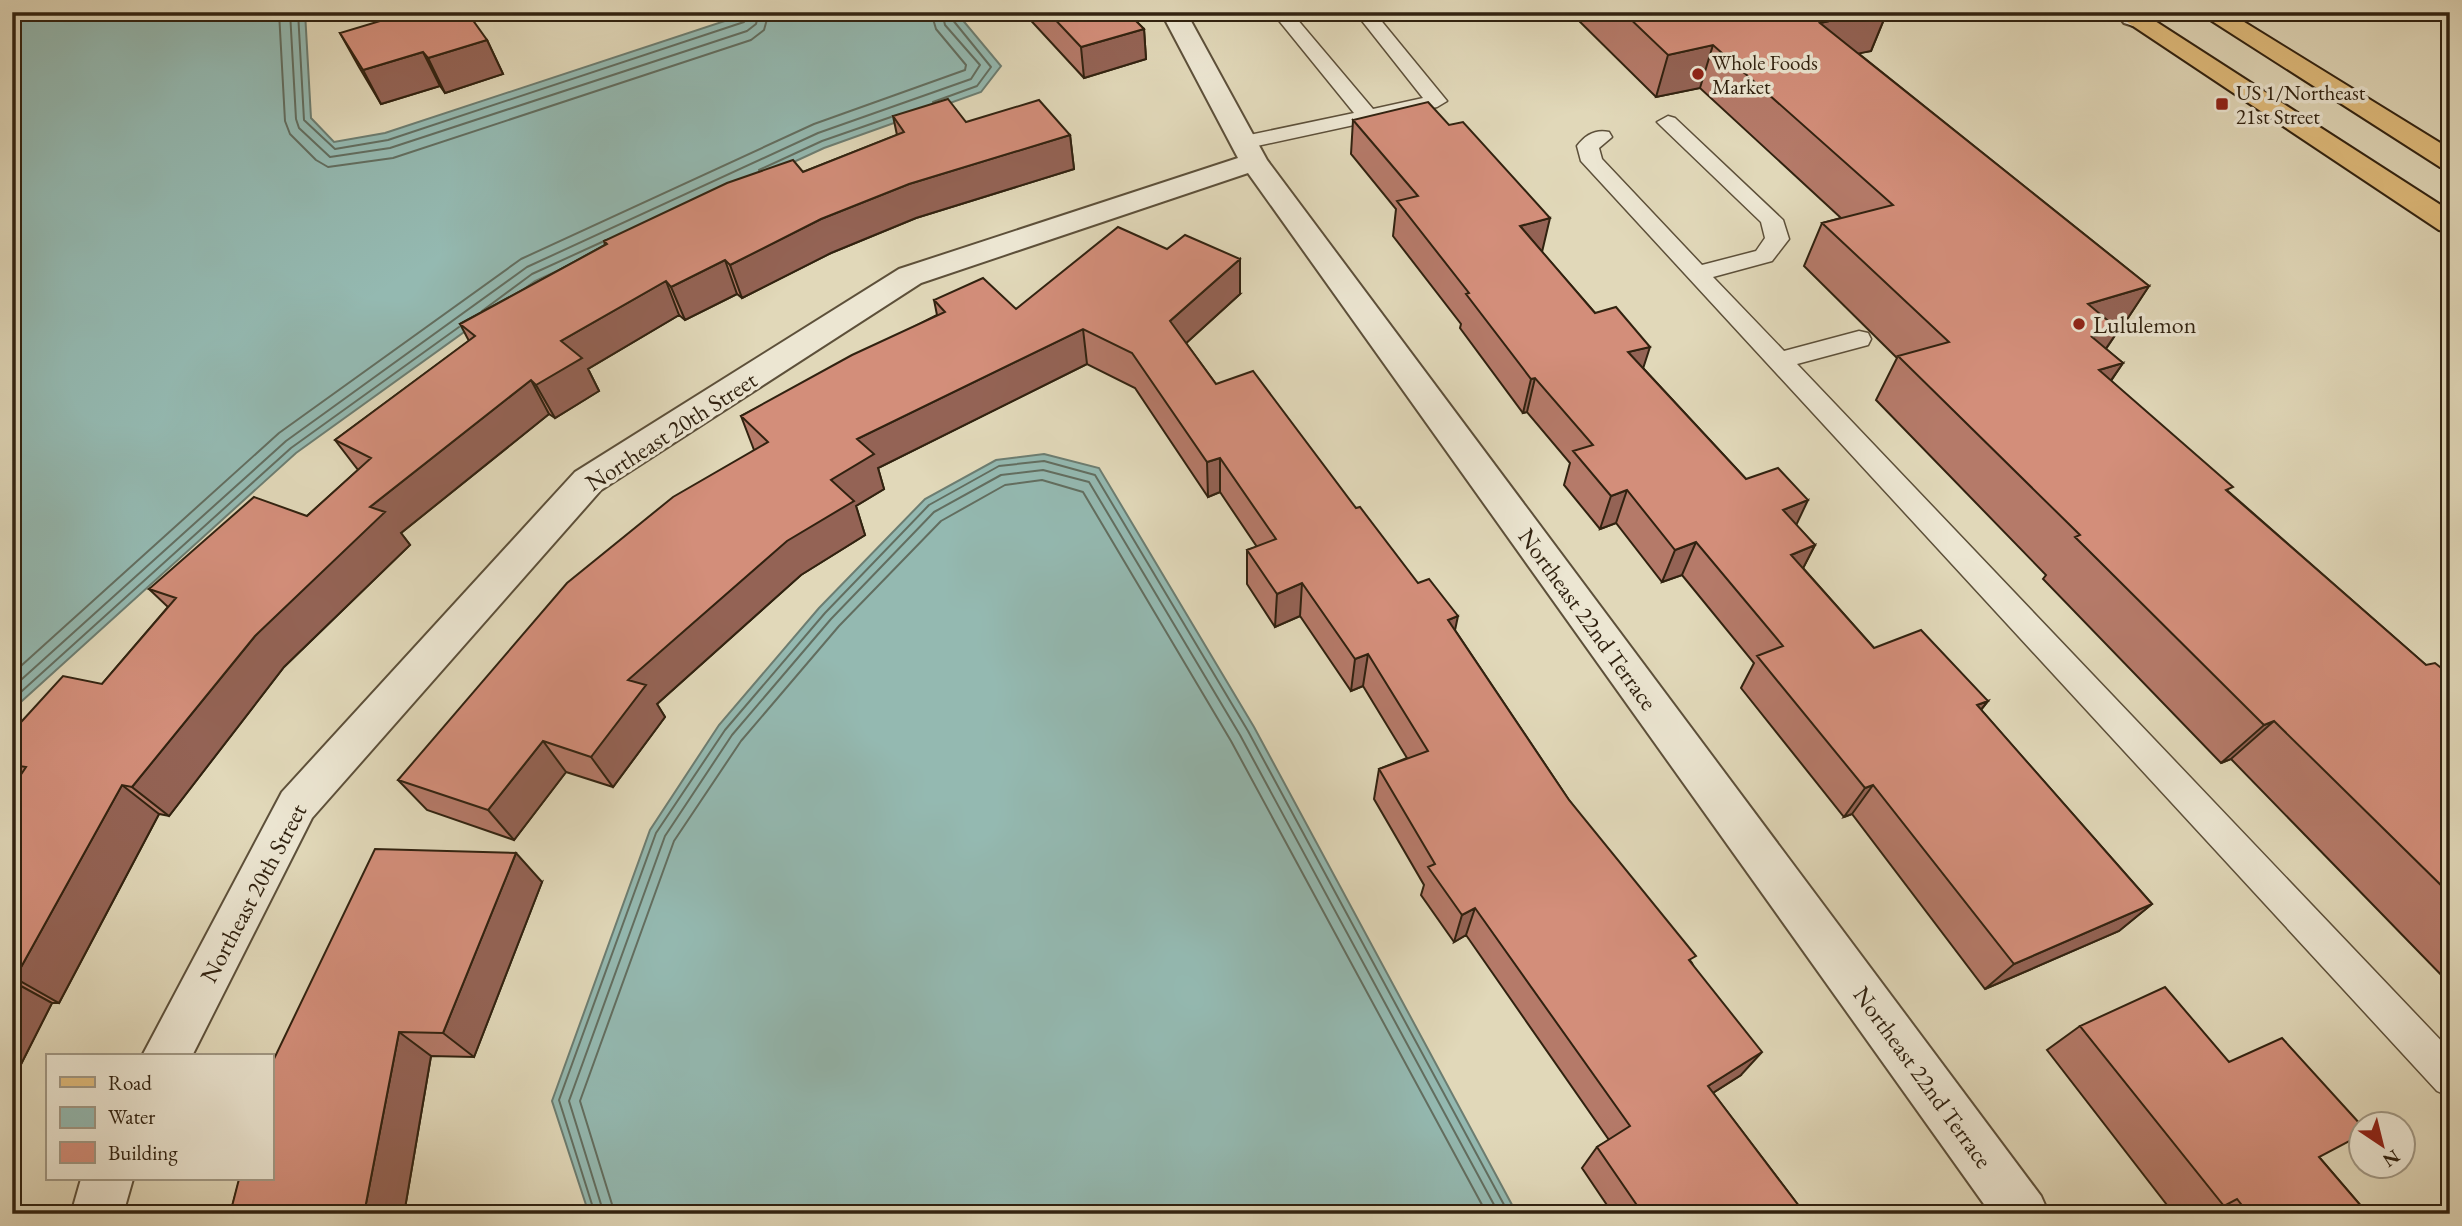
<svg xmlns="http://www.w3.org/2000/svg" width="2462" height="1226" font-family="'EB Garamond',serif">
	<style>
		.water { fill: #94b9b1; stroke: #6c7d71; stroke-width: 2 }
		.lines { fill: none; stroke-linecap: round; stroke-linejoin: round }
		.shore { stroke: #626e60; stroke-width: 2 }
		.service-casing { stroke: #5d503a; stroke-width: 3 }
		.minor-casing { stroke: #5d503a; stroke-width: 4 }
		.primary-casing { stroke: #312210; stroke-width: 4 }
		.service { fill: #ece6d2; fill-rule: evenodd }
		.minor { fill: #ece6d2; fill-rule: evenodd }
		.primary { fill: #e0bc7c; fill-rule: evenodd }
		.wall { fill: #b57a69; stroke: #312210; stroke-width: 2 }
		.shaded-wall { fill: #946355; stroke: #312210; stroke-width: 2 }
		.building { fill: #d38e7a; stroke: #312210; stroke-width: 2 }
		.poi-dot { fill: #8f2418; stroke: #ece6d2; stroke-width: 2.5 }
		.labels { text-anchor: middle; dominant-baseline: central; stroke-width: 7; stroke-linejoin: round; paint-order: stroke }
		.far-poi-label { font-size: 21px; fill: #312210; stroke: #ece6d2; text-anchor: start }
		.poi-label { font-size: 24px; fill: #312210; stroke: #ece6d2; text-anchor: start }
		.street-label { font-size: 24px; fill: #312210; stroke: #ece6d2 }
	</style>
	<rect width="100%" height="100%" fill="#e1d8b9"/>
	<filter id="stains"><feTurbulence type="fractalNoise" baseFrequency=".00286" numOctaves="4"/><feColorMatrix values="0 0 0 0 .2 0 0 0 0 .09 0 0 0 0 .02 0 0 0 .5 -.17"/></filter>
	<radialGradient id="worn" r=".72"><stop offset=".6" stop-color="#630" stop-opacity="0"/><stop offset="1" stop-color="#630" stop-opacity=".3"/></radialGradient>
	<path class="water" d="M12,12H305L311,118L334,142L385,133L752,12H956L1001,66L981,92L824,148L535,281L296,453L12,710Z
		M1044,454L1099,468L1254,727L1517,1214H589L552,1101L650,830L719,725L819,608L925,499L996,460Z"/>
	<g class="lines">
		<path class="shore" d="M279,12L285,121L290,134L316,160L328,167L393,158L751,40L764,30L769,12
			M290,12L296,119L299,128L330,157L390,148L747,31L756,24L759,12
			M298,12L304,120L335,149L388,140L744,22L750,12
			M933,102L977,86L991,67L952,19L951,12
			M759,170L822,141L891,117
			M482,311L532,274L602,242
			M12,674L279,433L521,259L814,124L965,70L966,65L936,29L931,12
			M12,688L286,441L527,267L818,133L971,79L980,65L945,25L942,12
			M12,700L291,448L459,327
			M595,1214L559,1100L656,833L725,730L825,613L929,505L999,466L1044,461L1095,475L1248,731L1509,1214
			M604,1214L569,1101L665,836L732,735L831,619L934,512L1001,475L1043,470L1089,482L1240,735L1499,1214
			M615,1214L580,1101L674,841L741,741L839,626L941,521L1005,485L1042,480L1083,492L1231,741L1487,1214"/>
		<g class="service-casing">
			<path id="service" d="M1272,12H1291L1373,109L1423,98L1355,12H1374L1447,101L1437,107L1243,149L1235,148L1232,143L1235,138L1354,113Z
				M1668,116L1675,118L1783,220L1789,239L1772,261L1713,277L1784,351L1859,331L1868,333L1871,339L1868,345L1797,364L2450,1050V1097L2437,1091L1581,161L1577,146C1585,135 1596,129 1609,132L1612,137L1599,148L1602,159L1702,265L1756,251L1765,238L1761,222L1661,126L1657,122Z"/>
		</g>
		<g class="minor-casing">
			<path id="minor" d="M1161,12H1186L1267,160L2041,1196L2049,1214H1991L1248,173L921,283L601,490L312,818L192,1056H142L282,792L575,472L899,269L1238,158Z
				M2126,12H2171L2168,17L2133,26L2124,23L2120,18Z
				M81,1179H133L123,1214H71Z"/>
		</g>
		<g class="primary-casing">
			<path id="primary" d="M2112,12H2141L2450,211V233L2439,230Z
				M2198,12H2228L2450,149V169L2440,167Z"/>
		</g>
		<use href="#service" class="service"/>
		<use href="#minor" class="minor"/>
		<use href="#primary" class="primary"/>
	</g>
	<path class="wall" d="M1023,12H1127L1144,29L1146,59L1084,78Z
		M1570,12H1887L1871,51L1858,53L2149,286L2120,330L2118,331L2106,349L2123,363L2111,381L2229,492L2426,665L2450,675V984L2231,759L2221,763L2043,579L2046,575L1876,400L1897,358L1804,266L1822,223L1841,218L1700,88L1656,97Z
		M340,33L487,40L503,74L445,93L440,86L381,104L359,67Z
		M893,116L966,122L1070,135L1074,169L916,218L831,253L742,298L737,294L685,320L679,315L588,369L599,391L555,418L549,414L401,533L410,545L284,667L169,816L159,814L59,1003H52L12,1082V788L17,781L12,778V732L102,684L168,607L149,589L307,516L358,470L335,440L469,341L460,324L605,245L604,241L803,172L897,135Z
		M1353,120L1542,252L1643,368L1746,479L1796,525L1815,545L1803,568L1874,648L1988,701L1981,710L2152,904L2119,931L1985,989L1852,814L1844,817L1741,688L1754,663L1682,575L1662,582L1616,523L1600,529L1564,485L1570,463L1527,412L1523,413L1460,328L1461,324L1393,236L1396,209L1351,154Z
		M1240,294L1186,343L1216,384L1356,508L1455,630L1569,800L1692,963L1741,1075L1713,1093L1805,1214H1613L1582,1168L1597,1147L1609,1140L1466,935L1454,942L1421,895L1424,885L1374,799L1379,769L1407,758L1363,686L1351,691L1300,616L1275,627L1247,584V550L1257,547L1220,492L1208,497L1135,388L1087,364L878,468L884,489L856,506L865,535L801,575L657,704L665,717L613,787L566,772L514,840L427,810L398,780L754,450L741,416L937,315L934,300L1016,309Z
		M542,882L474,1057L431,1056L404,1214H230L271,1065Z
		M2080,1026L2229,1062L2319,1157L2368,1214H2174L2047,1050Z"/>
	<path class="shaded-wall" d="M1871,12H1887L1871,51L1805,65L1820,23Z
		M1144,29L1146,59L1084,78L1081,47Z
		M487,40L503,74L445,93L428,58Z
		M1713,45L1700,88L1656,97L1668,55Z
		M423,52L440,86L381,104L363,70Z
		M1070,135L1074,169L916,218L831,253L742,298L730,265L821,219L909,184Z
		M1550,218L1542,252L1520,226Z
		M1240,259V294L1172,356L1170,321Z
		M725,260L737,294L685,320L671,287Z
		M666,281L679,315L588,369L599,391L555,418L536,385L561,341Z
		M2149,286L2120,330L2118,331L2089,373L2088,304Z
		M1083,329L1087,364L878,468L884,489L856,506L865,535L801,575L657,704L665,717L613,787L591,757L628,680L831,480L857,439Z
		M1650,347L1639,381L1628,352Z
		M2123,363L2093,406L2099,370Z
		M1535,378L1527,412L1523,413L1531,379Z
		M531,380L549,414L401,533L410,545L284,667L169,816L132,787L255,636L370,507Z
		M1220,458V492L1208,497L1207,462Z
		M1627,490L1616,523L1600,529L1611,496Z
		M1808,500L1792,534L1783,510Z
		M1696,542L1682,575L1662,582L1675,550Z
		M1815,545L1798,578L1791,555Z
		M1302,583L1300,616L1275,627L1277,594Z
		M1458,616L1451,649L1448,620Z
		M1368,654L1363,686L1351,691L1355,659Z
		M1988,701L1963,732L1977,705Z
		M2274,721L2231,759L2221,763L2264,725Z
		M543,741L566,772L514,840L488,810Z
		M122,785L159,814L59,1003L15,978Z
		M1873,785L1852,814L1844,817L1865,788Z
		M516,853L542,882L474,1057L443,1033Z
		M2152,904L2119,931L1985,989L2014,964Z
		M1475,908L1466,935L1454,942L1462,915Z
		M12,981L52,1003L12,1082Z
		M399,1032L431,1056L404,1214H364Z
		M1762,1052L1741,1075L1689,1108L1708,1086Z"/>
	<path class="building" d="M410,12H467L487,40L428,58L423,52L363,70L340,33Z
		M1048,12H1127L1144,29L1081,47Z
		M1623,12H1871L1820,23L2149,286L2088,304L2118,329L2092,337L2123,363L2099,370L2233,487L2226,490L2426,665L2435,663L2450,675V894L2274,721L2264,725L2075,537L2080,535L1898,356L1949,342L1822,223L1893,205L1713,45L1668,55Z
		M948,99L966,122L1039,100L1070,135L909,184L821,219L730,265L725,260L671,287L666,281L561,341L582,358L536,385L531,380L370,507L385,512L255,636L132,787L122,785L15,978H12V788L26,767L12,765V732L63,676L102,684L176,598L149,589L254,497L307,516L371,458L335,440L475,336L460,324L607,244L604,241L727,183L793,160L803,172L904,132L893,116Z
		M1428,102L1449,125L1463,122L1550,218L1520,226L1595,313L1616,307L1650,347L1628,352L1746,479L1778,468L1808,500L1783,510L1815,545L1791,555L1874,648L1921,630L1988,701L1977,705L2152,904L2014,964L1873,785L1865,788L1757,656L1783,646L1696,542L1675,550L1627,490L1611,496L1573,451L1593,445L1535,378L1531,379L1466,294L1469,293L1397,201L1418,196L1353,120Z
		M1118,227L1167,249L1185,235L1240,259L1170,321L1216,384L1253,371L1356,508L1360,507L1418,583L1429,579L1458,616L1448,620L1569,800L1696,956L1689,960L1762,1052L1708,1086L1805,1214H1683L1679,1209L1673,1214H1643L1597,1147L1630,1126L1475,908L1462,915L1428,867L1435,864L1379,769L1428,751L1368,654L1355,659L1302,583L1277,594L1247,550L1276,539L1220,458L1207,462L1132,353L1083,329L857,439L874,454L831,480L854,501L787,541L628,680L646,685L591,757L543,741L488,810L398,780L567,583L673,497L768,442L741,416L852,355L945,312L934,300L983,278L1016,309Z
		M375,849L516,853L443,1033L399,1032L364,1214H230L239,1179H271V1065Z
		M2165,987L2229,1062L2282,1038L2361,1125V1135L2319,1157L2368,1214H2249L2237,1199L2224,1206L2080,1026Z"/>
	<g class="poi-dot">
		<circle cx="1698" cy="74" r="7"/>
		<rect x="2215" y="97" width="14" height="14" rx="3.5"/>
		<circle cx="2079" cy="324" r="7"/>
	</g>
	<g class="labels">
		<g class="far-poi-label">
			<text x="1712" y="62">Whole Foods<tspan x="1712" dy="24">Market</tspan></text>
			<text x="2236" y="92">US 1/Northeast<tspan x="2236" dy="24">21st Street</tspan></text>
		</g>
		<g class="poi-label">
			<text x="2093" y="324">Lululemon</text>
		</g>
		<g class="street-label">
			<text transform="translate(671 431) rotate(-33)">Northeast 20th Street</text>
			<text transform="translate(1588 619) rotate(54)">Northeast 22nd Terrace</text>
			<text transform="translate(253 893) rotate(-62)">Northeast 20th Street</text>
			<text transform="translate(1923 1077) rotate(54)">Northeast 22nd Terrace</text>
		</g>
	</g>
	<rect width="2462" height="1226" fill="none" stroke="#e1d8b9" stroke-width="42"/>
	<rect x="14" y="14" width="2434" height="1198" fill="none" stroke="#312210" stroke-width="3.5"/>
	<rect x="21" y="21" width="2420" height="1184" fill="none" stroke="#312210" stroke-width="2"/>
	<rect x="46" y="1054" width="228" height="126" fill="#ece6d2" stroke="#a19884" stroke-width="2"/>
	<rect x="60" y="1077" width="35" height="10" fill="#e0bc7c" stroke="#a19884" stroke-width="2"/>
	<text x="108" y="1090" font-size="21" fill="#312210">Road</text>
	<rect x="60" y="1107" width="35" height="21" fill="#94b9b1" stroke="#a19884" stroke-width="2"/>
	<text x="108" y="1124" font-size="21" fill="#312210">Water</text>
	<rect x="60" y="1142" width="35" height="21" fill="#d38e7a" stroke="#a19884" stroke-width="2"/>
	<text x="108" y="1160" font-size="21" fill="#312210">Building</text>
	<g transform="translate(2382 1145) rotate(145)"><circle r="33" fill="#ece6d2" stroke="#a19884" stroke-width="2"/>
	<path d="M0-5L12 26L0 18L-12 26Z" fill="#8f2418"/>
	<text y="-10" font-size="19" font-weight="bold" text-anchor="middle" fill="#312210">N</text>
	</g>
	<rect width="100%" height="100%" filter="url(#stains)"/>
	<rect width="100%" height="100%" fill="url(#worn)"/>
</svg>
